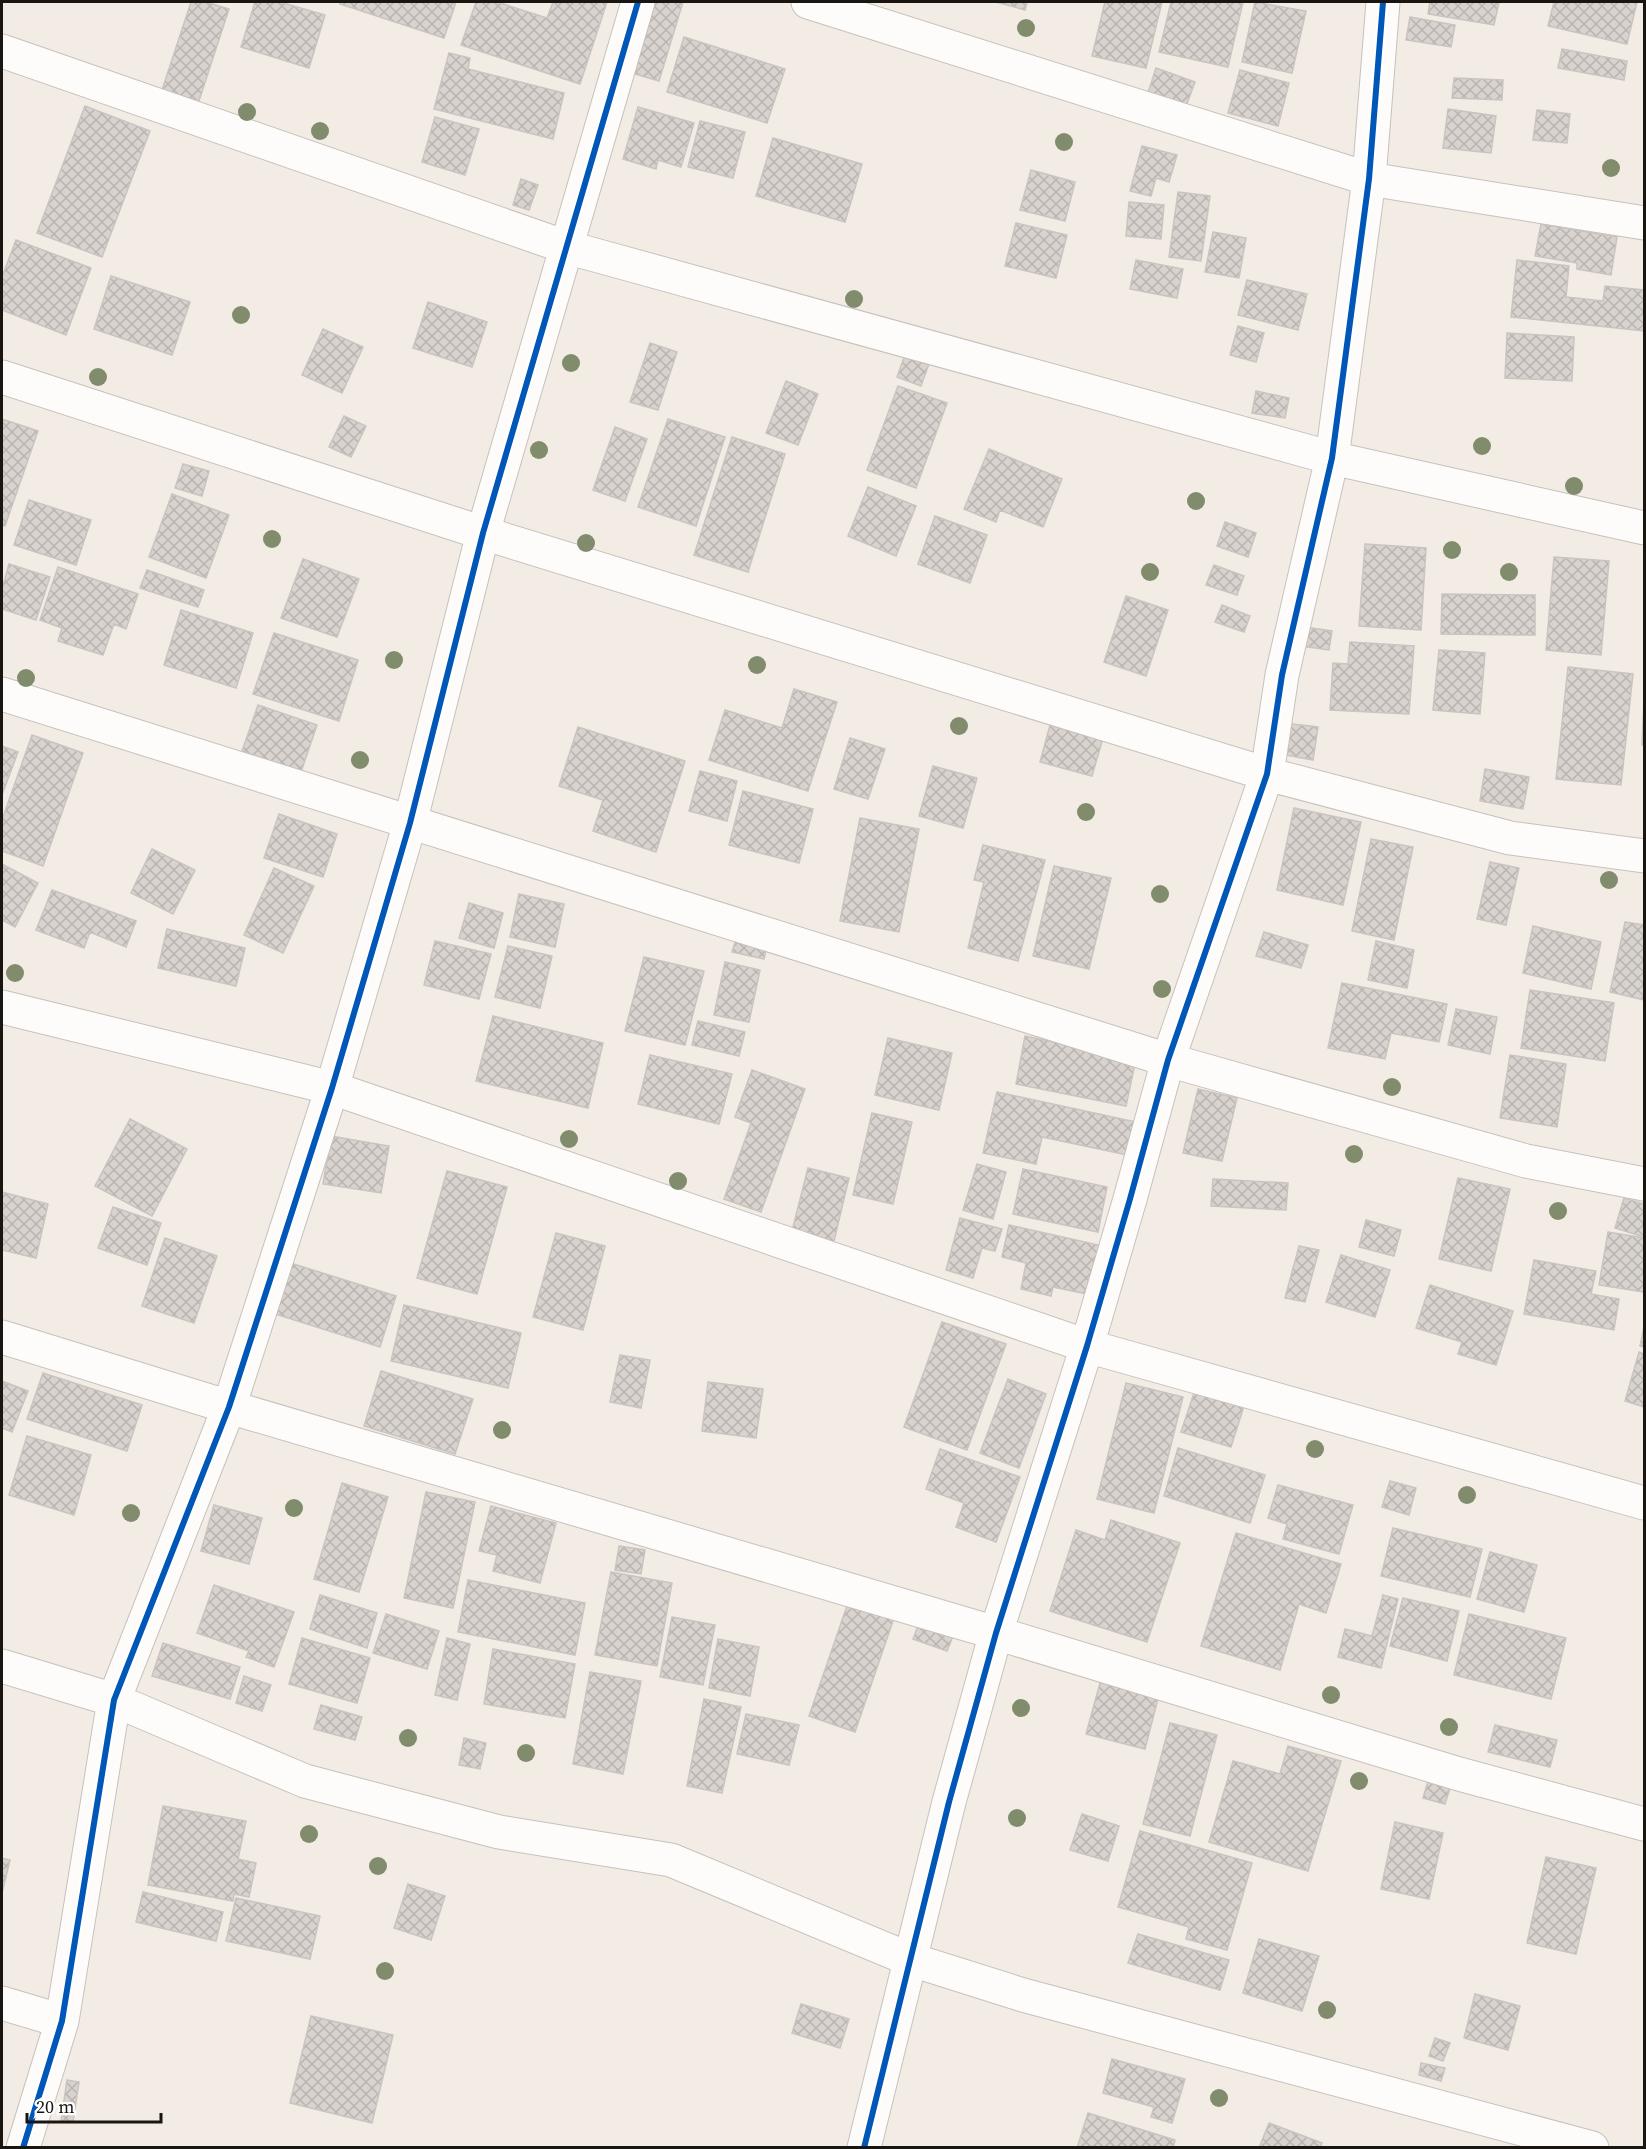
<svg xmlns="http://www.w3.org/2000/svg" width="1646" height="2149" font-family="'Source Serif 4',serif">
	<style>
		.building { fill: url(#building-cross-hatch); stroke: #cac4c0; stroke-width: 1.5 }
		.lines { fill: none; stroke-linecap: round; stroke-linejoin: round }
		.minor-casing { stroke: #c7c1bc; stroke-width: 35 }
		.minor { stroke: #fdfcfb; stroke-width: 33 }
		.cycleway-casing { stroke: #fff; stroke-width: 10 }
		.cycleway { stroke: #0057b8; stroke-width: 6 }
		.tree { fill: #818c6d }
	</style>
	<defs>
		<pattern id="building-cross-hatch" width="8" height="8" patternUnits="userSpaceOnUse" patternTransform="scale(1.5)"><rect width="8" height="8" fill="#d9d3cf"/><path d="M0 0l8 8M0 8l8-8" fill="none" stroke="#bab4b1"/></pattern>
	</defs>
	<rect width="100%" height="100%" fill="#f2ece5"/>
	<path class="building" d="M191,2H206L229,9L196,110L159,99Z
		M255,2H280L325,15L309,68L241,47Z
		M340,2H456L444,38L340,4Z
		M476,2H497L547,18L553,2H607L580,84L461,45Z
		M646,2H683L659,81L625,71Z
		M996,2H1027L1025,10Z
		M1105,2H1162L1146,68L1092,56Z
		M1171,2H1243L1228,67L1159,52Z
		M1255,2L1306,11L1292,73L1242,62Z
		M1430,2H1499L1494,25L1428,14Z
		M1554,2H1637L1627,44L1548,26Z
		M1410,17L1455,25L1451,47L1406,40Z
		M684,37L785,69L767,123L667,92Z
		M1562,49L1627,61L1624,80L1558,68Z
		M449,53L470,58L468,69L564,93L553,139L434,109Z
		M1156,68L1195,82L1185,109L1147,96Z
		M1240,70L1289,83L1278,126L1228,113Z
		M1454,78L1503,80L1502,100L1452,98Z
		M85,106L150,131L102,257L37,233Z
		M638,107L694,123L681,167L658,160L656,169L623,159Z
		M1448,109L1496,116L1491,153L1443,148Z
		M1537,110L1570,114L1567,143L1533,140Z
		M435,117L479,129L465,175L422,162Z
		M700,121L745,132L733,178L688,167Z
		M773,138L862,164L845,222L756,196Z
		M1142,146L1177,155L1169,182L1156,178L1151,196L1130,191Z
		M1031,170L1075,182L1065,221L1020,210Z
		M521,179L538,185L529,210L513,205Z
		M1178,192L1210,196L1201,261L1169,257Z
		M1129,202L1164,205L1161,239L1126,236Z
		M1016,223L1067,235L1056,278L1005,266Z
		M1541,224L1617,237L1611,275L1577,269V263L1535,256Z
		M1213,232L1246,238L1239,278L1205,272Z
		M16,240L91,268L66,335L2,310V277Z
		M1136,260L1183,269L1177,298L1130,289Z
		M1517,260L1569,266L1566,297L1603,301L1605,286L1644,290V331L1511,317Z
		M111,276L190,302L172,355L94,329Z
		M1247,280L1307,294L1298,330L1238,315Z
		M428,302L487,322L472,367L413,348Z
		M1238,326L1264,333L1256,362L1230,355Z
		M323,329L363,347L342,393L302,375Z
		M1507,333L1574,337L1572,381L1505,378Z
		M650,343L677,352L658,410L630,402Z
		M906,352L930,361L921,386L897,377Z
		M786,381L818,394L798,445L766,433Z
		M898,386L947,403L916,488L867,470Z
		M1256,391L1289,398L1285,418L1252,413Z
		M344,416L366,426L351,457L329,447Z
		M2,419L38,431L5,526L2,525Z
		M668,419L725,437L696,526L638,507Z
		M615,427L647,439L625,501L593,490Z
		M732,437L785,454L748,572L694,555Z
		M989,449L1062,479L1043,527L1000,510L996,522L964,509Z
		M183,464L209,471L202,496L175,488Z
		M868,487L916,506L896,556L848,536Z
		M172,494L229,515L206,578L149,557Z
		M29,500L91,520L76,565L14,545Z
		M935,516L987,535L970,583L918,564Z
		M1225,522L1256,533L1248,557L1217,546Z
		M1365,544L1426,548L1421,630L1359,626Z
		M1554,557L1609,561L1601,655L1546,650Z
		M303,559L359,579L337,637L281,618Z
		M9,564L50,577L36,620L2,609V589Z
		M1214,565L1244,576L1237,595L1206,585Z
		M58,567L138,594L126,629L114,624L103,655L58,641L62,628L40,620Z
		M147,570L204,590L198,607L140,588Z
		M1442,594L1535,595V635L1441,634Z
		M1126,596L1168,610L1146,676L1104,662Z
		M1222,605L1250,616L1244,632L1215,622Z
		M181,610L253,633L236,688L164,665Z
		M1304,627L1332,631L1329,650L1301,646Z
		M274,633L358,660L339,721L253,694Z
		M1350,642L1414,646L1409,714L1330,710L1333,663L1348,664Z
		M1439,650L1485,653L1480,714L1433,710Z
		M1568,667L1633,674L1621,785L1556,779Z
		M794,689L837,702L808,791L709,760L725,710L782,728Z
		M1644,701V745H1642Z
		M258,705L317,725L301,772L242,751Z
		M1284,723L1318,727L1313,760L1280,754Z
		M1050,725L1103,738L1092,776L1040,762Z
		M578,727L685,761L656,852L593,831L603,800L559,786Z
		M32,735L83,753L43,866L2,851V820Z
		M850,738L885,749L868,799L834,789Z
		M2,746L18,752L2,795Z
		M933,766L977,778L963,828L919,816Z
		M1485,769L1529,777L1523,809L1480,801Z
		M700,771L737,781L727,821L689,811Z
		M743,791L813,809L799,863L729,845Z
		M1294,808L1361,822L1343,905L1277,890Z
		M279,814L337,834L323,877L264,858Z
		M860,818L919,829L899,932L840,921Z
		M1371,839L1413,847L1394,940L1352,931Z
		M983,845L1045,860L1018,961L968,948L984,882L974,880Z
		M152,849L195,870L173,914L131,893Z
		M1490,862L1519,868L1506,925L1477,919Z
		M2,864L38,883L15,927L2,920Z
		M1054,866L1111,878L1089,969L1033,956Z
		M274,868L314,886L283,953L244,935Z
		M52,890L136,921L126,947L90,932L84,948L36,930Z
		M519,894L564,904L555,947L510,937Z
		M469,903L503,913L494,948L459,938Z
		M1625,922L1644,925V1000L1610,992Z
		M1533,926L1601,942L1591,989L1523,973Z
		M167,929L245,948L236,986L158,968Z
		M1264,932L1308,945L1301,968L1256,956Z
		M736,939L767,945L764,959L732,952Z
		M435,941L491,954L479,999L424,985Z
		M1376,941L1414,950L1407,988L1368,980Z
		M508,946L552,956L540,1008L495,997Z
		M644,957L704,971L685,1045L625,1031Z
		M725,962L760,970L749,1022L714,1015Z
		M1342,983L1447,1004L1439,1042L1391,1033L1385,1059L1328,1048Z
		M1530,990L1614,1003L1605,1061L1521,1048Z
		M1456,1009L1497,1017L1490,1054L1448,1045Z
		M493,1016L603,1043L588,1108L476,1081Z
		M698,1021L745,1032L739,1056L692,1045Z
		M1025,1036L1136,1059L1126,1106L1016,1084Z
		M888,1038L952,1053L939,1110L875,1095Z
		M650,1055L732,1074L719,1124L638,1104Z
		M1510,1055L1566,1064L1557,1127L1500,1118Z
		M752,1070L805,1089L761,1212L724,1199L751,1123L735,1117Z
		M1198,1089L1237,1098L1222,1161L1183,1153Z
		M997,1092L1136,1122L1128,1155L1042,1137L1036,1164L983,1153Z
		M872,1113L912,1122L893,1204L853,1195Z
		M130,1119L187,1149L152,1216L95,1186Z
		M331,1136L389,1146L381,1193L323,1184Z
		M977,1164L1006,1172L993,1219L963,1210Z
		M808,1168L849,1178L833,1245L791,1235Z
		M1023,1169L1107,1187L1098,1232L1013,1214Z
		M447,1171L507,1187L477,1294L417,1278Z
		M1458,1178L1510,1189L1491,1271L1439,1259Z
		M1213,1179L1288,1183L1286,1210L1211,1206Z
		M2,1192L48,1204L36,1258L2,1250Z
		M1624,1198L1644,1204V1237L1615,1228Z
		M113,1207L161,1223L147,1265L98,1248Z
		M960,1218L1002,1229L995,1251L982,1248L973,1278L946,1270Z
		M1366,1220L1401,1230L1394,1256L1359,1247Z
		M1009,1225L1103,1246L1092,1295L1053,1287L1051,1296L1021,1289L1026,1263L1002,1257Z
		M1608,1232L1644,1238V1292L1599,1285Z
		M556,1233L605,1246L583,1330L533,1317Z
		M165,1238L217,1256L194,1323L142,1306Z
		M1299,1246L1319,1250L1305,1302L1285,1298Z
		M1341,1255L1390,1270L1375,1317L1326,1302Z
		M1534,1260L1596,1271L1591,1294L1619,1299L1614,1330L1524,1314Z
		M284,1261L396,1296L380,1347L269,1312Z
		M1430,1285L1513,1311L1496,1365L1458,1354L1462,1342L1416,1328Z
		M404,1305L521,1333L508,1388L391,1361Z
		M942,1322L1006,1344L967,1450L904,1427Z
		M1644,1327V1347L1640,1346Z
		M1639,1352L1644,1354V1407L1625,1401Z
		M620,1355L650,1360L641,1408L610,1402Z
		M381,1371L473,1399L455,1454L364,1426Z
		M43,1373L142,1405L127,1451L27,1419Z
		M1008,1379L1046,1394L1019,1468L980,1453Z
		M2,1381L28,1391L12,1432L2,1428Z
		M708,1382L763,1389L756,1438L702,1431Z
		M1126,1383L1183,1397L1154,1513L1097,1499Z
		M1195,1390L1244,1406L1231,1447L1181,1432Z
		M27,1436L91,1455L74,1515L9,1495Z
		M1178,1448L1265,1475L1250,1523L1164,1496Z
		M940,1449L1020,1477L996,1542L956,1527L964,1503L926,1489Z
		M1390,1481L1416,1488L1409,1515L1382,1507Z
		M342,1483L388,1497L359,1592L314,1579Z
		M1278,1485L1353,1505L1339,1554L1283,1539L1287,1524L1268,1518Z
		M426,1492L475,1502L453,1608L404,1598Z
		M214,1505L262,1518L249,1564L201,1551Z
		M491,1506L556,1523L540,1583L493,1571L497,1555L479,1551Z
		M1111,1520L1180,1543L1147,1642L1050,1611L1076,1530L1105,1540Z
		M1393,1528L1482,1549L1470,1597L1381,1576Z
		M1236,1533L1341,1564L1326,1613L1299,1604L1280,1670L1201,1646Z
		M619,1546L645,1550L641,1574L615,1570Z
		M1490,1552L1537,1565L1524,1612L1477,1599Z
		M611,1572L672,1583L657,1666L595,1655Z
		M468,1580L585,1603L575,1655L458,1632Z
		M214,1585L294,1612L274,1667L246,1657L249,1651L197,1633Z
		M320,1595L377,1613L367,1648L310,1629Z
		M1383,1595L1398,1599L1381,1668L1338,1657L1345,1629L1372,1636Z
		M1403,1598L1459,1611L1447,1661L1390,1646Z
		M848,1603L894,1618L855,1732L809,1716Z
		M386,1614L439,1631L427,1669L373,1653Z
		M1469,1614L1566,1638L1551,1699L1454,1675Z
		M672,1617L715,1625L703,1685L660,1677Z
		M921,1618L955,1631L947,1651L913,1639Z
		M302,1638L370,1658L357,1703L289,1684Z
		M447,1638L470,1644L457,1700L435,1695Z
		M718,1639L759,1647L750,1696L709,1688Z
		M163,1643L240,1667L230,1699L152,1676Z
		M493,1649L575,1664L565,1718L484,1704Z
		M590,1672L641,1681L623,1774L573,1764Z
		M244,1676L271,1685L262,1711L236,1703Z
		M1102,1676L1160,1691L1145,1749L1086,1734Z
		M704,1699L741,1707L722,1793L687,1786Z
		M321,1705L362,1717L355,1740L314,1729Z
		M746,1714L799,1725L789,1765L737,1754Z
		M1170,1723L1217,1735L1190,1836L1143,1824Z
		M1495,1725L1557,1740L1550,1767L1488,1752Z
		M464,1738L486,1743L480,1769L459,1765Z
		M1288,1746L1341,1761L1308,1871L1209,1842L1233,1761L1280,1774Z
		M1429,1778L1451,1785L1445,1804L1423,1798Z
		M163,1806L246,1821L238,1859L256,1863L249,1897L234,1894L233,1901L148,1885Z
		M1082,1814L1119,1826L1108,1861L1070,1850Z
		M1395,1822L1443,1833L1429,1899L1381,1889Z
		M1140,1831L1252,1863L1227,1950L1186,1939L1189,1927L1118,1907Z
		M1546,1857L1596,1868L1576,1954L1527,1943Z
		M2,1858L10,1860L2,1893Z
		M408,1884L445,1896L431,1940L394,1928Z
		M143,1892L223,1912L216,1941L136,1922Z
		M236,1898L320,1916L310,1959L226,1941Z
		M1138,1934L1229,1960L1220,1990L1128,1963Z
		M1259,1939L1319,1956L1302,2011L1243,1993Z
		M1475,1994L1520,2006L1508,2050L1464,2038Z
		M801,2004L849,2019L840,2048L792,2033Z
		M311,2016L393,2035L372,2123L290,2103Z
		M1435,2038L1450,2043L1443,2061L1429,2056Z
		M1112,2059L1185,2079L1172,2123L1151,2117L1154,2107L1103,2093Z
		M1421,2063L1445,2068L1441,2081L1419,2075Z
		M67,2080L79,2082L73,2122L61,2121Z
		M1088,2113L1175,2140L1173,2148H1077Z
		M1269,2123L1322,2143L1320,2148H1259Z"/>
	<g class="lines">
		<g class="minor-casing">
			<path id="minor" d="M808,2L1369,179L1644,223
				M2,51L566,247L1332,458L1644,528
				M2,377L483,533L1267,774L1510,838L1644,856
				M2,694L1168,1060L1526,1161L1644,1184
				M2,1007L332,1088L1087,1346L1644,1503
				M2,1337L229,1407L996,1633L1459,1774L1644,1824
				M2,1666L114,1700L305,1781L499,1832L671,1860L909,1959L1023,1995L1592,2148
				M2,2003L62,2021
				M23,2148L62,2021L114,1700L229,1407L332,1088L410,823L483,533L638,2
				M864,2148L949,1802L996,1633L1087,1346L1130,1199L1168,1060L1267,774L1282,675L1332,458L1369,179L1383,2"/>
		</g>
		<use href="#minor" class="minor"/>
		<g class="cycleway-casing">
			<path id="cycleway" d="M23,2148L62,2021L114,1700L229,1407L332,1088L410,823L483,533L638,2
				M864,2148L949,1802L996,1633L1087,1346L1130,1199L1168,1060L1267,774L1282,675L1332,458L1369,179L1383,2"/>
		</g>
		<use href="#cycleway" class="cycleway"/>
	</g>
	<g class="tree">
		<circle cx="1026" cy="28" r="9"/>
		<circle cx="247" cy="112" r="9"/>
		<circle cx="320" cy="131" r="9"/>
		<circle cx="1064" cy="142" r="9"/>
		<circle cx="1611" cy="168" r="9"/>
		<circle cx="854" cy="299" r="9"/>
		<circle cx="241" cy="315" r="9"/>
		<circle cx="571" cy="363" r="9"/>
		<circle cx="98" cy="377" r="9"/>
		<circle cx="1482" cy="446" r="9"/>
		<circle cx="539" cy="450" r="9"/>
		<circle cx="1574" cy="486" r="9"/>
		<circle cx="1196" cy="501" r="9"/>
		<circle cx="272" cy="539" r="9"/>
		<circle cx="586" cy="543" r="9"/>
		<circle cx="1452" cy="550" r="9"/>
		<circle cx="1150" cy="572" r="9"/>
		<circle cx="1509" cy="572" r="9"/>
		<circle cx="394" cy="660" r="9"/>
		<circle cx="757" cy="665" r="9"/>
		<circle cx="26" cy="678" r="9"/>
		<circle cx="959" cy="726" r="9"/>
		<circle cx="360" cy="760" r="9"/>
		<circle cx="1086" cy="812" r="9"/>
		<circle cx="1609" cy="880" r="9"/>
		<circle cx="1160" cy="894" r="9"/>
		<circle cx="15" cy="973" r="9"/>
		<circle cx="1162" cy="989" r="9"/>
		<circle cx="1392" cy="1087" r="9"/>
		<circle cx="569" cy="1139" r="9"/>
		<circle cx="1354" cy="1154" r="9"/>
		<circle cx="678" cy="1181" r="9"/>
		<circle cx="1558" cy="1211" r="9"/>
		<circle cx="502" cy="1430" r="9"/>
		<circle cx="1315" cy="1449" r="9"/>
		<circle cx="1467" cy="1495" r="9"/>
		<circle cx="294" cy="1508" r="9"/>
		<circle cx="131" cy="1513" r="9"/>
		<circle cx="1331" cy="1695" r="9"/>
		<circle cx="1021" cy="1708" r="9"/>
		<circle cx="1449" cy="1727" r="9"/>
		<circle cx="408" cy="1738" r="9"/>
		<circle cx="526" cy="1753" r="9"/>
		<circle cx="1359" cy="1781" r="9"/>
		<circle cx="1017" cy="1818" r="9"/>
		<circle cx="309" cy="1834" r="9"/>
		<circle cx="378" cy="1866" r="9"/>
		<circle cx="385" cy="1971" r="9"/>
		<circle cx="1327" cy="2010" r="9"/>
		<circle cx="1219" cy="2098" r="9"/>
	</g>
	<rect width="1646" height="2149" fill="none" stroke="#191510" stroke-width="6"/>
	<path d="M27 2113v9h134v-9" fill="none" stroke="#191510" stroke-width="3"/>
	<text x="36" y="2113" font-size="18" fill="#191510" stroke="#ffffff" stroke-width="4.5" paint-order="stroke">20 m</text>
</svg>
